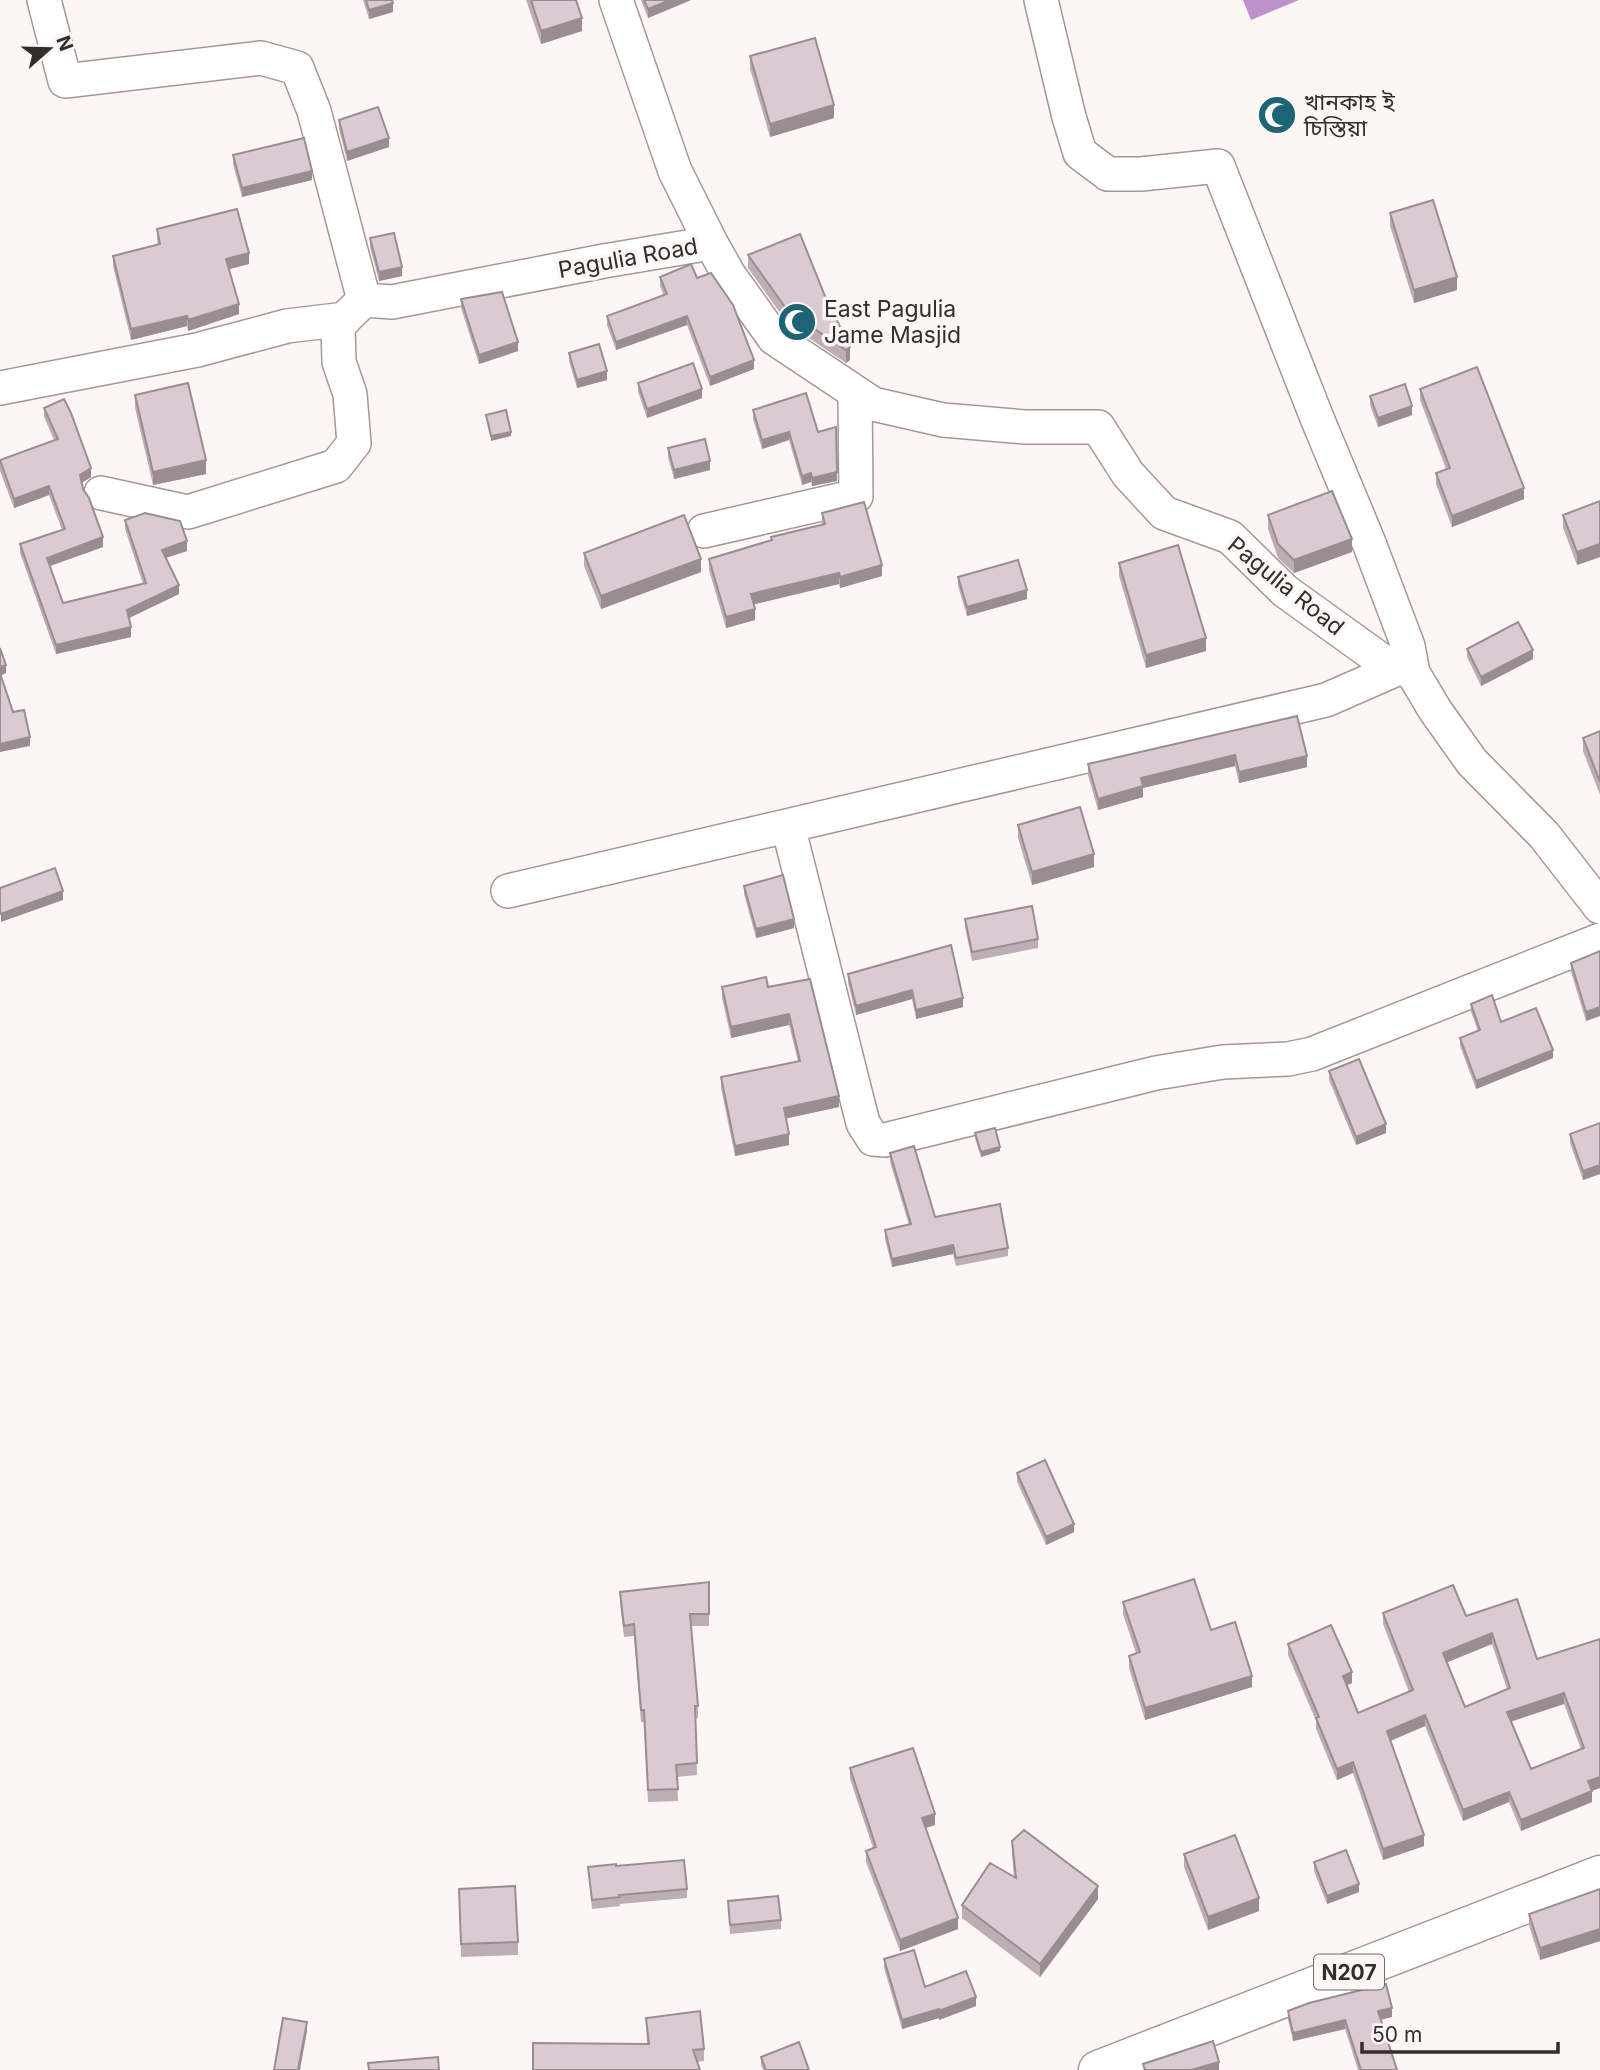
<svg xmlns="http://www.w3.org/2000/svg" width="1600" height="2070" font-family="Inter,'Noto Sans Bengali',sans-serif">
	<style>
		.water { fill: #bb92c9 }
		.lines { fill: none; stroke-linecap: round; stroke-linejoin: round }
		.minor-casing { stroke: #a79694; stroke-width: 36 }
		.highway-casing { stroke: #a79694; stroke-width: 41 }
		.minor { stroke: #fff; stroke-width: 33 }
		.highway { stroke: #fff; stroke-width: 38 }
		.wall { fill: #bcaeb4; fill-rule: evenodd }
		.shaded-wall { fill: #998d92 }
		.building { fill: #dbcad1; stroke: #998d92; stroke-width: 2; fill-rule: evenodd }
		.labels { text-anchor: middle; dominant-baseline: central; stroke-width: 7; stroke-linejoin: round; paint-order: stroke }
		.shield { fill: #fef6f6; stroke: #716969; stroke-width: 2 }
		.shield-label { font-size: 21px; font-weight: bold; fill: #342d2d }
		.poi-label { font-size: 23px; fill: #342d2d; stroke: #fef6f6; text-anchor: start }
		.street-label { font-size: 23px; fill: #342d2d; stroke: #fef6f6 }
	</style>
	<rect width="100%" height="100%" fill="#fef6f6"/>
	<path class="water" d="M1243,0H1299L1251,20Z"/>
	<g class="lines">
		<g class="minor-casing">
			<path id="minor" d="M44,0L65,81L261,58L297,68L314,111L364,300L392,302L604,261L711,243L729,275L774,338L873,404L943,420L1025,427H1098L1128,474L1164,513L1230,537L1285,591L1381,660L1413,673
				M616,0L675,171L711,243
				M1041,0L1069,117L1080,153L1108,174H1141L1218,166L1317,418L1369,543L1408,646L1413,673L1435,710L1472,762L1544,835L1600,907
				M0,388L197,350L287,326L345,319
				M101,493L188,512L336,466L354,443L350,394L339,362L338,325L364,300
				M704,531L856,496L855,393
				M788,826L863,1123L873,1139L885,1140L1156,1073L1223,1062L1288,1059L1312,1054L1600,940
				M508,891L1326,700L1399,668"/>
		</g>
		<g class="highway-casing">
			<path id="highway" d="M1098,2070L1600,1875"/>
		</g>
		<use href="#minor" class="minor"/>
		<use href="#highway" class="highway"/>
	</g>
	<path class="wall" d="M363,0H392L393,12L369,19Z
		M526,0H576L582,31L541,44Z
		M641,0H691L648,18Z
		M750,56L834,118L770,137L750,69Z
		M339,120L389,147L347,161L339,129Z
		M233,155L312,180L242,197L233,164Z
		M1390,213L1457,290L1414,303L1390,226Z
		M157,229L249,264L229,269L239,314L188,331L187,326L131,340L113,266V256L158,245L157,239Z
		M800,234L850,360L846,363L788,324L748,268V255Z
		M370,238L402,276L379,281L370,247Z
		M660,277L697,278L754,369L710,386L687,325L616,350L607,325V316L664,296L660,286Z
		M461,299L518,351L479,364L461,308Z
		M569,353L607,380L577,388L569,361Z
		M638,383L702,398L647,418L638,392Z
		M1420,389L1524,499L1452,527L1436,484V473L1446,469L1420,400Z
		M135,395L206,474L153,485L135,408Z
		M1370,396L1412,415L1378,427L1370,405Z
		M44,408L91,477L81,483L103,547L50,566L63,603L143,584L125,529V520L187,551L166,558L179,594L129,618L131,637L56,654L20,553V544L62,530L49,495L14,508L0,471V460L54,440L44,417Z
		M753,410L818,432L837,481L812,486L811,482L802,485L789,440L762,449L753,419Z
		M668,448L710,470L674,479L668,457Z
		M1600,501V557L1577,565L1563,528V515Z
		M822,513L882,576L840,588L839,584L754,604L755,620L726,628L709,570V559L771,541V537L822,525Z
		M1268,515L1352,552L1294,573L1278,558L1268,529Z
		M584,553L701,572L601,609L584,566Z
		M1119,563L1206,651L1146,668L1119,576Z
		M958,577L1027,599L967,616L958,586Z
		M1467,649L1533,659L1481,686L1467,657Z
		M1297,716L1307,767L1239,783L1235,766L1143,788V797L1098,810L1088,775V764Z
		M1600,731V795L1583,751V738Z
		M1018,825L1094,867L1032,885L1018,838Z
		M744,886L794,928L756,938L744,894Z
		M965,919L1038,939V948L972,961L965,927Z
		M951,945L963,1007L916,1019L912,999L856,1015L848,983V974Z
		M1600,951V1016L1586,1021L1571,972V963Z
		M810,979L839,1107L786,1118L789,1145L735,1156L721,1088V1077L798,1061L789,1025L731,1038L722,998V987H768Z
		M1471,1004L1501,1022L1553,1058L1476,1089L1460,1046V1038L1478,1031L1471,1012Z
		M1329,1071L1386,1133L1356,1145L1329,1080Z
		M1600,1123V1174L1583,1180L1570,1143V1134Z
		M975,1133L1000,1151L981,1157L975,1138Z
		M890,1153L935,1217L1008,1248V1256L956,1266L953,1254L892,1267L885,1239V1230L909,1225L890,1162Z
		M1017,1473L1074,1532L1046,1545L1017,1482Z
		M709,1582V1626H691L698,1706V1718H695L697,1775L677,1777L678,1801L648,1802L644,1722H641L634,1636L624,1637L620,1604V1592Z
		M1123,1602L1252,1687L1145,1720L1129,1668V1656L1136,1653L1123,1614Z
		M1383,1613L1466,1616L1537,1659L1600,1639V1788L1592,1791V1802L1521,1831L1509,1802L1463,1821L1425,1726L1391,1741L1424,1846L1383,1860L1353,1773L1337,1780L1316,1729V1721L1288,1655V1644L1352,1683L1347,1685L1358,1713L1409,1692L1383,1624ZM1492,1644L1507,1689L1465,1707L1447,1662ZM1564,1704L1581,1749L1531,1769L1511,1721Z
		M850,1768L935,1825L926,1828L958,1929L900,1951L866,1862V1851L873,1848L850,1779Z
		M1012,1841L1098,1899L1040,1977L962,1918V1905L1014,1878L1012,1854Z
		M1184,1854L1259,1911L1208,1930L1184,1867Z
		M1314,1862L1359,1892L1327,1904L1314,1871Z
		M616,1866L687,1889V1898L620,1904V1906L592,1909L588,1867Z
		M459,1889L518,1942V1955L461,1957Z
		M1600,1889V1941L1540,1960L1529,1926V1914Z
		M728,1901L781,1920V1929L730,1934Z
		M884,1959L925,1987L976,2006L939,2020V2018L902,2029L884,1968Z
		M1288,2011L1392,2017L1381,2020L1397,2070H1358L1345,2029L1293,2041L1288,2020Z
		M646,2018L704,2049V2061L697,2062L647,2044Z
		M761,2057L809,2070H763L761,2065Z"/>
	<path class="shaded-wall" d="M670,0H691L648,18V9Z
		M393,3V12L369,19V10Z
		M582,18V31L541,44V31Z
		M834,105V118L770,137V124Z
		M389,138V147L347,161V152Z
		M312,171V180L242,197V188Z
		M249,253V264L226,270V259Z
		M402,267V276L379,281V272Z
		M1457,277V290L1414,303V290Z
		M239,304V314L188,331V320Z
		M187,316V326L131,340V329Z
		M687,316V325L616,350V342Z
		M518,342V351L479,364V355Z
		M850,347V360L846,363V350Z
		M754,360V369L710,386V377Z
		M607,371V380L577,388V380Z
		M702,389V398L647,418V409Z
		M1412,406V415L1378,427V418Z
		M511,432V436L491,441V436Z
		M789,432V440L762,449V440Z
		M206,460V474L153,485V472Z
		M710,461V470L674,479V470Z
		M91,468V477L80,484V475Z
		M837,472V481L812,486V478Z
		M811,473V482L802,485V476Z
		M49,486V495L14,508V499Z
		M1524,488V499L1452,527V516Z
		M103,537V547L47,567V558Z
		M1352,539V552L1294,573V560Z
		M187,541V551L162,559V550Z
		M1600,544V557L1577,565V552Z
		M701,559V572L601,609V596Z
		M882,565V576L840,588V577Z
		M839,573V584L751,605V594Z
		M179,585V594L127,619V610Z
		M1027,590V599L967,616V607Z
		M755,609V620L726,628V617Z
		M131,627V637L56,654V645Z
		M1206,638V651L1146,668V655Z
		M1533,650V659L1481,686V677Z
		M6,665V673L0,676V667Z
		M30,737V746L0,752V744Z
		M1235,755V766L1143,788V797L1098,810V799L1141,778Z
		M1307,756V767L1239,783V772Z
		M1094,854V867L1032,885V872Z
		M63,891V900L1,922V914Z
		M794,919V928L756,938V929Z
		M912,990V999L856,1015V1006Z
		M963,998V1007L916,1019V1010Z
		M1600,1007V1016L1586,1021V1012Z
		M789,1014V1025L731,1038V1027Z
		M1553,1050V1058L1476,1089V1081Z
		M839,1096V1107L784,1119V1108Z
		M1386,1124V1133L1356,1145V1137Z
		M789,1134V1145L735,1156V1146Z
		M1000,1147V1151L981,1157V1152Z
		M1600,1165V1174L1583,1180V1171Z
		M953,1245V1254L892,1267V1259Z
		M1074,1524V1532L1046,1545V1537Z
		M1492,1633V1644L1443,1664V1653Z
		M1352,1672V1683L1343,1687V1676Z
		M1252,1676V1687L1145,1720V1708Z
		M1564,1693V1704L1507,1723V1712Z
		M1425,1715V1726L1387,1742V1731Z
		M1353,1762V1773L1337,1780V1769Z
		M1600,1777V1788L1588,1792V1781Z
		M1592,1791V1802L1521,1831V1820Z
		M1509,1792V1802L1463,1821V1810Z
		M935,1814V1825L922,1829V1818Z
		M1424,1835V1846L1383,1860V1849Z
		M1359,1884V1892L1327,1904V1896Z
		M1098,1886V1899L1040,1977V1964Z
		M1259,1898V1911L1208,1930V1917Z
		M958,1918V1929L900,1951V1940Z
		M1600,1929V1941L1540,1960V1948Z
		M976,1997V2006L939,2020V2011Z
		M1392,2008V2017L1378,2020V2011Z
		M939,2009V2018L902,2029V2020Z
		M1345,2020V2029L1293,2041V2033Z
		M307,2022V2031L300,2070H298Z
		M1219,2062V2070H1191Z"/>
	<path class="building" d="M366,0H392L393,3L369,10Z
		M531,0H576L582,18L541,31Z
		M644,0H670L648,9Z
		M815,38L834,105L770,124L750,56Z
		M378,107L389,138L347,152L339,120Z
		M304,138L312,171L242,188L233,155Z
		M1433,200L1457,277L1414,290L1390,213Z
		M237,209L249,253L226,259L239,304L188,320L187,316L131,329L113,256L160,244L157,229Z
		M394,233L402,267L379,272L370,238Z
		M800,234L825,296L850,347L846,350L788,311L748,255Z
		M691,264L697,278L711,273L733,305L754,360L710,377L687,316L616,342L607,316L667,294L660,277Z
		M502,292L518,342L479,355L461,299Z
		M599,344L607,371L577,380L569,353Z
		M693,363L702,389L647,409L638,383Z
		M1477,367L1524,488L1452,516L1436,473L1450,468L1420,389Z
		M188,383L206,460L153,472L135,395Z
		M1405,384L1412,406L1378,418L1370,396Z
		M806,393L818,432L836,427L837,472L812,478L811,473L802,476L789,432L762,440L753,410Z
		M64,399L71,413L91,468L80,475L83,489L89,498L103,537L47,558L63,603L146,583L125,520L145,513L180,521L187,541L162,550L179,585L127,610L131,627L56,645L20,544L65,529L49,486L14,499L0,460L58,439L44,408Z
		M506,410L511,432L491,436L486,415Z
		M705,439L710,461L674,470L668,448Z
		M1332,491L1352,539L1294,560L1278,544L1268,515Z
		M1600,501V544L1577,552L1563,515Z
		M864,502L882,565L840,577L839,573L751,594L755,609L726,617L709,559L772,540L771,537L825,524L822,513Z
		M684,515L701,559L601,596L584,553Z
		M1178,545L1206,638L1146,655L1119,563Z
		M1018,560L1027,590L967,607L958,577Z
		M1518,622L1533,650L1481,677L1467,649Z
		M0,648L6,665L0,667Z
		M0,673L13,712L24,710L30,737L0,744Z
		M1297,716L1307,756L1239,772L1235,755L1141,778L1143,786L1098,799L1088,764Z
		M1600,731V782L1583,738Z
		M1080,807L1094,854L1032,872L1018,825Z
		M55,868L63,891L1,914L0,911V888Z
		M783,875L794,919L756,929L744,886Z
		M1032,906L1038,939L972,952L965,919Z
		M951,945L963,998L916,1010L912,990L856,1006L848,974Z
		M1600,951V1007L1586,1012L1571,963Z
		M766,977L768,987L810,979L839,1096L784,1108L789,1134L735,1146L721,1077L800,1061L789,1014L731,1027L722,987Z
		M1492,995L1501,1022L1536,1008L1553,1050L1476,1081L1460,1038L1480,1030L1471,1004Z
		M1359,1059L1386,1124L1356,1137L1329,1071Z
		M1600,1123V1165L1583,1171L1570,1134Z
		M995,1128L1000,1147L981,1152L975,1133Z
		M914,1146L935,1217L1000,1204L1008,1248L956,1258L953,1245L892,1259L885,1230L911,1224L890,1153Z
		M1045,1460L1074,1524L1046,1537L1017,1473Z
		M1194,1579L1211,1630L1235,1622L1252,1676L1145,1708L1129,1656L1140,1652L1123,1602Z
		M709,1582V1614H690L698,1706H695L697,1763L676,1765L678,1789L648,1790L644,1710H641L634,1624L624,1626L620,1592Z
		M1453,1585L1466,1616L1517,1599L1537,1659L1600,1639V1777L1588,1781L1592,1791L1521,1820L1509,1792L1463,1810L1425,1715L1387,1731L1424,1835L1383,1849L1353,1762L1337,1769L1316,1718L1319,1717L1288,1644L1331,1625L1352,1672L1343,1676L1358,1713L1413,1690L1383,1613ZM1492,1633L1510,1688L1465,1707L1443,1653ZM1564,1693L1584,1748L1531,1769L1507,1712Z
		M913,1748L935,1814L922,1818L958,1918L900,1940L866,1851L876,1847L850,1768Z
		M1024,1830L1098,1886L1040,1964L962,1905L990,1863L1016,1878L1012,1841Z
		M1235,1835L1259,1898L1208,1917L1184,1854Z
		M1346,1850L1359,1884L1327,1896L1314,1862Z
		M684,1860L687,1889L619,1895L620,1897L592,1900L588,1867L616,1864V1866Z
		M515,1886L518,1942L461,1944L459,1889Z
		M1600,1889V1929L1540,1948L1529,1914Z
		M778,1896L781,1920L730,1925L728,1901Z
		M914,1950L925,1987L966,1971L976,1997L939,2011V2009L902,2020L884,1959Z
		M1386,1984L1392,2008L1378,2011L1397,2070H1361L1345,2020L1293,2033L1288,2011L1309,2003Z
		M700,2011L704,2049L693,2050L700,2070H533V2043L649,2044L646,2018Z
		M283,2018L307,2022L298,2070H274Z
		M1213,2041L1219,2062L1191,2070H1145L1143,2064Z
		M799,2042L809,2070H766L761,2057Z
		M438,2057L439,2070H369L368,2063Z"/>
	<defs>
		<g id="mosque-disc" transform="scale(2.0125)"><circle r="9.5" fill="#1e6474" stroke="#fef6f6"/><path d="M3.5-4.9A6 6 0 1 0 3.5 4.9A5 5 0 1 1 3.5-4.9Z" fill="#fff"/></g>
	</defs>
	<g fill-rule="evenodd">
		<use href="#mosque-disc" x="1277" y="115"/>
		<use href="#mosque-disc" x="797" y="322"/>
	</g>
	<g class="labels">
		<rect class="shield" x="1314" y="1954.5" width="70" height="35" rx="5"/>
		<g class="shield-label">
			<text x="1349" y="1972">N207</text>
		</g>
		<g class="poi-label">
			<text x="1304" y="102">খানকাহ ই<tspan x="1304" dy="26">চিস্তিয়া</tspan></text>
			<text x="824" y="309">East Pagulia<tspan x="824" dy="26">Jame Masjid</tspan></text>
		</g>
		<g class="street-label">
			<text transform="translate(628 258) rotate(-10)">Pagulia Road</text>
			<text transform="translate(1286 586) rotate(39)">Pagulia Road</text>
		</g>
	</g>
	<g transform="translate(49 49) rotate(70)" stroke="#fef6f6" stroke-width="5" paint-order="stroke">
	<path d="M0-5L12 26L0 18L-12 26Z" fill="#342d2d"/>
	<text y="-10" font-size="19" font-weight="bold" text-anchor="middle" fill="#342d2d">N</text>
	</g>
	<path d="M1362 2042v10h196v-10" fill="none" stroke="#342d2d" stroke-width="3.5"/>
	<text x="1372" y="2042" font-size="21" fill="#342d2d" stroke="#fef6f6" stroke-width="5" paint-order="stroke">50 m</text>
</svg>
